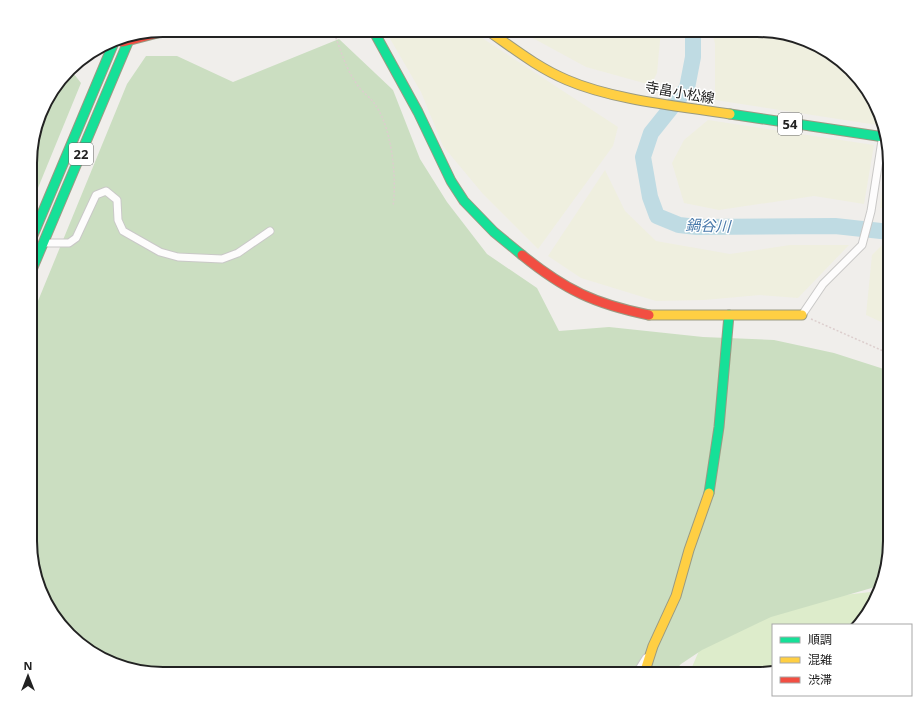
<svg xmlns="http://www.w3.org/2000/svg" width="920" height="704" font-family="'Open Sans','Noto Sans JP',sans-serif">
	<style>
		.farmland { fill: #efefdf }
		.grass { fill: #ddeccb }
		.forest { fill: #cbdec1 }
		.lines { fill: none; stroke-linecap: round; stroke-linejoin: round }
		.river { stroke: #bfdbe3; stroke-width: 16 }
		.street-casing { stroke: #c9c8c7; stroke-width: 9 }
		.fast-casing { stroke: #999a82; stroke-width: 11 }
		.slow-casing { stroke: #999a82; stroke-width: 11 }
		.jam-casing { stroke: #999a82; stroke-width: 11 }
		.path { stroke: #dccecd; stroke-width: 1.5; stroke-dasharray: 2 2; stroke-linecap: butt }
		.street { stroke: #fdfcfc; stroke-width: 7 }
		.fast { stroke: #16e098; stroke-width: 9 }
		.slow { stroke: #ffcf43; stroke-width: 9 }
		.jam { stroke: #f24e42; stroke-width: 9 }
		.labels { text-anchor: middle; dominant-baseline: central; stroke-width: 3; stroke-linejoin: round; paint-order: stroke }
		.shield { fill: #fff; stroke: #646464; stroke-width: 1 }
		.shield-label { font-size: 13px; font-weight: bold; fill: #222 }
		.street-label { font-size: 14px; fill: #222; stroke: #fff }
		.water-label { font-size: 15px; font-style: italic; fill: #4a7aab; stroke: #fff }
		.rim { fill: none; stroke: #222; stroke-width: 2 }
	</style>
	<rect width="100%" height="100%" fill="#f0eeeb"/>
	<path class="farmland" d="M385,30H470L618,127L613,146L538,249L483,194L443,146L421,92Z
		M518,30H661L657,73L651,85L586,67Z
		M712,30H765L808,40L845,63L876,104L879,115L877,125L715,100V44Z
		M708,120L874,145L864,204L814,196L719,210L684,203L672,163L684,140Z
		M887,152L890,163V207L880,208Z
		M605,170L625,211L656,241L730,254L790,245H849L798,298L760,295L704,300L656,301L581,278L548,256Z
		M884,243H890V326L866,315L872,255Z"/>
	<path class="grass" d="M880,591L859,625H773V670L757,674H689L717,609Z"/>
	<path class="forest" d="M339,39L393,90L420,159L447,202L487,254L537,288L559,331L609,327L703,337L774,340L834,353L890,371V550L882,585L771,617L702,650L681,664L672,674H155L112,664L75,641L44,600L30,550L31,318L127,84L146,56H177L233,82Z
		M70,69L81,83L31,205V145L48,97Z"/>
	<g class="lines">
		<path class="river" d="M693,30V57L687,88L651,133L643,157L650,197L657,216L679,225L697,227L835,226L890,232"/>
		<g class="street-casing">
			<path id="street" d="M44,243H69L76,238L96,195L106,191L117,200L118,220L123,231L160,252L178,257L222,259L238,253L270,231
				M802,315L823,284L862,245L871,211L883,134
				M636,674L646,658"/>
		</g>
		<g class="fast-casing">
			<path id="fast" d="M373,30L418,112L451,181L464,201L494,232L522,255
				M730,114L884,137
				M31,240L115,40
				M31,272L131,35
				M709,493L719,427L729,315"/>
		</g>
		<g class="slow-casing">
			<path id="slow" d="M487,30C513,48 538,68 567,80C613,100 679,106 730,114
				M649,315H802
				M644,674L653,646L676,596L689,550L709,493"/>
		</g>
		<g class="jam-casing">
			<path id="jam" d="M123,42L169,30
				M522,255C565,290 595,304 649,315"/>
		</g>
		<path class="path" d="M333,30C340,48 345,67 356,83C361,92 371,97 376,106C392,129 397,179 393,206
			M811,319L890,354"/>
		<use href="#street" class="street"/>
		<use href="#fast" class="fast"/>
		<use href="#slow" class="slow"/>
		<use href="#jam" class="jam"/>
	</g>
	<g class="labels">
		<g class="shield">
			<rect x="778" y="113" width="24" height="22" rx="3"/>
			<rect x="69" y="143" width="24" height="22" rx="3"/>
		</g>
		<g class="shield-label">
			<text x="790" y="124">54</text>
			<text x="81" y="154">22</text>
		</g>
		<g class="street-label">
			<text transform="translate(680 92) rotate(10)">寺畠小松線</text>
		</g>
		<g class="water-label">
			<text transform="translate(708 225) rotate(2)">鍋谷川</text>
		</g>
	</g>
	<path d="M0 0H920V704H0ZM163 37H757A126 126 0 0 1 883 163V541A126 126 0 0 1 757 667H163A126 126 0 0 1 37 541V163A126 126 0 0 1 163 37Z" fill="#fff" fill-rule="evenodd"/>
	<path class="rim" d="M163 37H757A126 126 0 0 1 883 163V541A126 126 0 0 1 757 667H163A126 126 0 0 1 37 541V163A126 126 0 0 1 163 37Z"/>
	<rect x="772" y="624" width="140" height="72" fill="#ffffff" stroke="#a7a7a7"/>
	<rect x="780" y="637" width="20" height="6" fill="#16e098" stroke="#a7a7a7"/>
	<text x="808" y="644" font-size="12" fill="#222222">順調</text>
	<rect x="780" y="657" width="20" height="6" fill="#ffcf43" stroke="#a7a7a7"/>
	<text x="808" y="664" font-size="12" fill="#222222">混雑</text>
	<rect x="780" y="677" width="20" height="6" fill="#f24e42" stroke="#a7a7a7"/>
	<text x="808" y="684" font-size="12" fill="#222222">渋滞</text>
	<g transform="translate(28 676)" stroke="#ffffff" stroke-width="3" paint-order="stroke">
	<path d="M0-3L7 15L0 10L-7 15Z" fill="#222222"/>
	<text y="-6" font-size="11" font-weight="bold" text-anchor="middle" fill="#222222">N</text>
	</g>
</svg>
